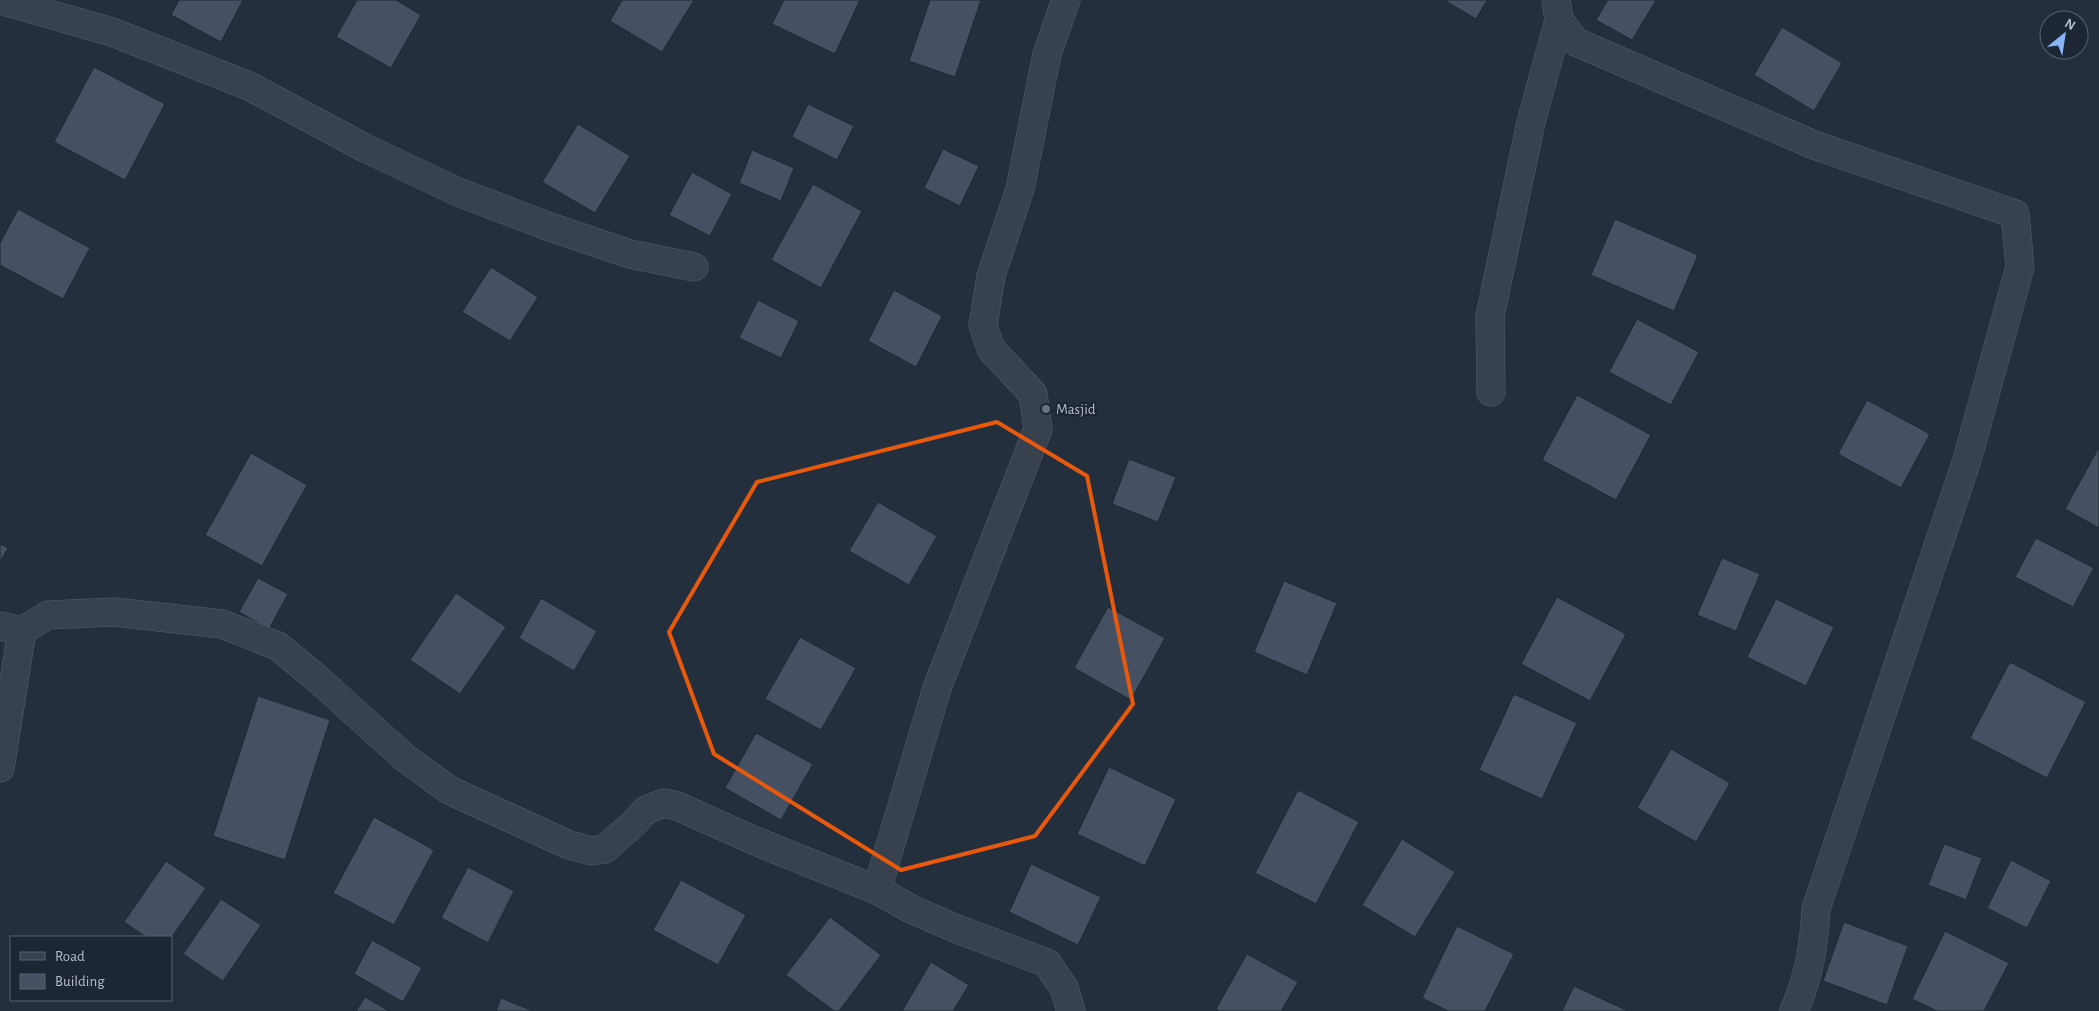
<svg xmlns="http://www.w3.org/2000/svg" width="2099" height="1011" font-family="'Alegreya Sans',sans-serif">
	<style>
		.building { fill: #455162; stroke: #1f2835 }
		.lines { fill: none; stroke-linecap: round; stroke-linejoin: round }
		.minor-casing { stroke: #565f6c; stroke-width: 29 }
		.minor { stroke: #38414e; stroke-width: 28 }
		.marked { fill: none; stroke: #e8590c; stroke-width: 4; stroke-linejoin: round }
		.worship-dot { fill: #6b7280; stroke: #1d2633; stroke-width: 2 }
		.labels { text-anchor: middle; dominant-baseline: central; stroke-width: 4.5; stroke-linejoin: round; paint-order: stroke }
		.poi-label { font-size: 15px; fill: #b4bcc9; stroke: #1d2633; text-anchor: start }
	</style>
	<rect width="100%" height="100%" fill="#242f3e"/>
	<path class="building" d="M179,0H243L221,42L171,15Z
		M357,0H396L421,15L391,68L336,37Z
		M622,0H694L662,52L610,21Z
		M784,0H860L835,54L772,24Z
		M930,0H981L955,77L909,61Z
		M1444,0H1487L1476,19Z
		M1608,0H1656L1632,40L1596,20Z
		M1782,27L1842,63L1814,111L1754,75Z
		M94,67L165,104L125,180L54,142Z
		M808,104L854,126L837,160L792,137Z
		M578,124L630,156L595,213L542,182Z
		M943,149L979,166L960,206L924,188Z
		M752,150L794,168L781,201L739,183Z
		M692,172L732,194L710,236L669,215Z
		M813,184L862,211L821,288L771,260Z
		M18,209L90,248L63,299L0,265V243Z
		M1615,219L1698,255L1674,311L1591,275Z
		M491,267L538,297L510,341L462,312Z
		M894,290L942,316L916,367L868,341Z
		M758,300L799,321L781,358L739,338Z
		M1637,319L1699,352L1671,405L1609,372Z
		M1577,395L1651,435L1616,500L1542,460Z
		M1867,400L1930,434L1901,488L1838,454Z
		M2098,449H2099V528L2065,509Z
		M251,453L307,485L262,566L205,535Z
		M1129,459L1176,477L1158,522L1112,504Z
		M878,502L937,536L909,585L849,551Z
		M2036,538L2094,568L2073,607L2015,577Z
		M0,544L8,548L0,562Z
		M1722,558L1760,574L1736,631L1697,615Z
		M258,578L288,594L269,629L239,612Z
		M1284,581L1337,603L1307,675L1254,652Z
		M456,593L506,627L460,694L410,660Z
		M1557,597L1626,634L1590,701L1521,664Z
		M541,598L597,631L574,671L519,638Z
		M1776,599L1834,627L1806,686L1747,657Z
		M1108,607L1165,638L1131,700L1074,668Z
		M800,637L856,668L821,730L765,699Z
		M2010,662L2086,702L2047,778L1970,738Z
		M1514,694L1577,723L1542,799L1479,770Z
		M258,696L330,720L285,860L213,836Z
		M756,733L813,764L781,820L725,788Z
		M1671,749L1730,783L1696,842L1637,808Z
		M1109,767L1176,799L1145,866L1077,834Z
		M1298,790L1359,822L1316,904L1255,873Z
		M374,817L434,850L394,925L333,893Z
		M1402,839L1455,872L1415,937L1362,905Z
		M1944,844L1982,858L1966,900L1928,885Z
		M2011,860L2051,881L2027,928L1987,908Z
		M166,861L206,888L171,938L146,937L124,922Z
		M1031,864L1101,897L1078,945L1009,912Z
		M468,867L514,891L488,943L441,918Z
		M681,880L746,915L718,965L653,930Z
		M221,899L261,925L223,981L183,954Z
		M830,917L881,955L839,1011H834L786,975Z
		M1844,922L1908,946L1887,1005L1823,981Z
		M1457,926L1514,954L1485,1011H1448L1422,998Z
		M1945,931L2009,963L1984,1011H1937L1912,999Z
		M372,940L422,968L403,1002L354,974Z
		M1247,954L1298,982L1281,1011H1220L1216,1009Z
		M931,962L969,985L953,1011H902Z
		M1574,986L1628,1011H1562Z
		M365,997L389,1011H356Z
		M501,998L533,1011H496Z"/>
	<g class="lines">
		<g class="minor-casing">
			<path id="minor" d="M0,0L112,32L249,86L365,148L458,192L550,227L630,254L694,267
				M1556,0L1559,20L1576,42L1814,145L2015,214L2020,267L1967,460L1816,909C1814,947 1809,976 1794,1011
				M1491,392L1490,316L1531,122L1559,20
				M0,626L22,631L48,615L114,612L222,624L278,646L320,681L404,757L449,790L569,845L592,851L605,849L634,823L646,810L664,803L677,806L760,843L877,890L913,910L957,929L1047,963L1064,988L1071,1011
				M0,768L22,631
				M877,890L937,688L1038,429L1033,394L991,349L983,325L991,276L1020,189L1047,54L1066,0"/>
		</g>
		<use href="#minor" class="minor"/>
	</g>
	<path class="marked" d="M997,422L1087,476L1133,704L1035,836L901,870L714,754L669,632L757,482Z"/>
	<circle class="worship-dot" cx="1046" cy="409" r="5"/>
	<g class="labels">
		<g class="poi-label">
			<text x="1056" y="409">Masjid</text>
		</g>
	</g>
	<rect x="10" y="936" width="162" height="65" fill="#1d2633" stroke="#59626f"/>
	<rect x="20" y="952" width="25" height="8" fill="#38414e" stroke="#59626f"/>
	<text x="55" y="961" font-size="15" fill="#b4bcc9">Road</text>
	<rect x="20" y="974" width="25" height="15" fill="#455162" stroke="#59626f"/>
	<text x="55" y="986" font-size="15" fill="#b4bcc9">Building</text>
	<g transform="translate(2064 35) rotate(30)"><circle r="24" fill="#1d2633" stroke="#59626f"/>
	<path d="M0-4L9 19L0 12L-9 19Z" fill="#8ab4f8"/>
	<text y="-8" font-size="14" font-weight="bold" text-anchor="middle" fill="#b4bcc9">N</text>
	</g>
</svg>
